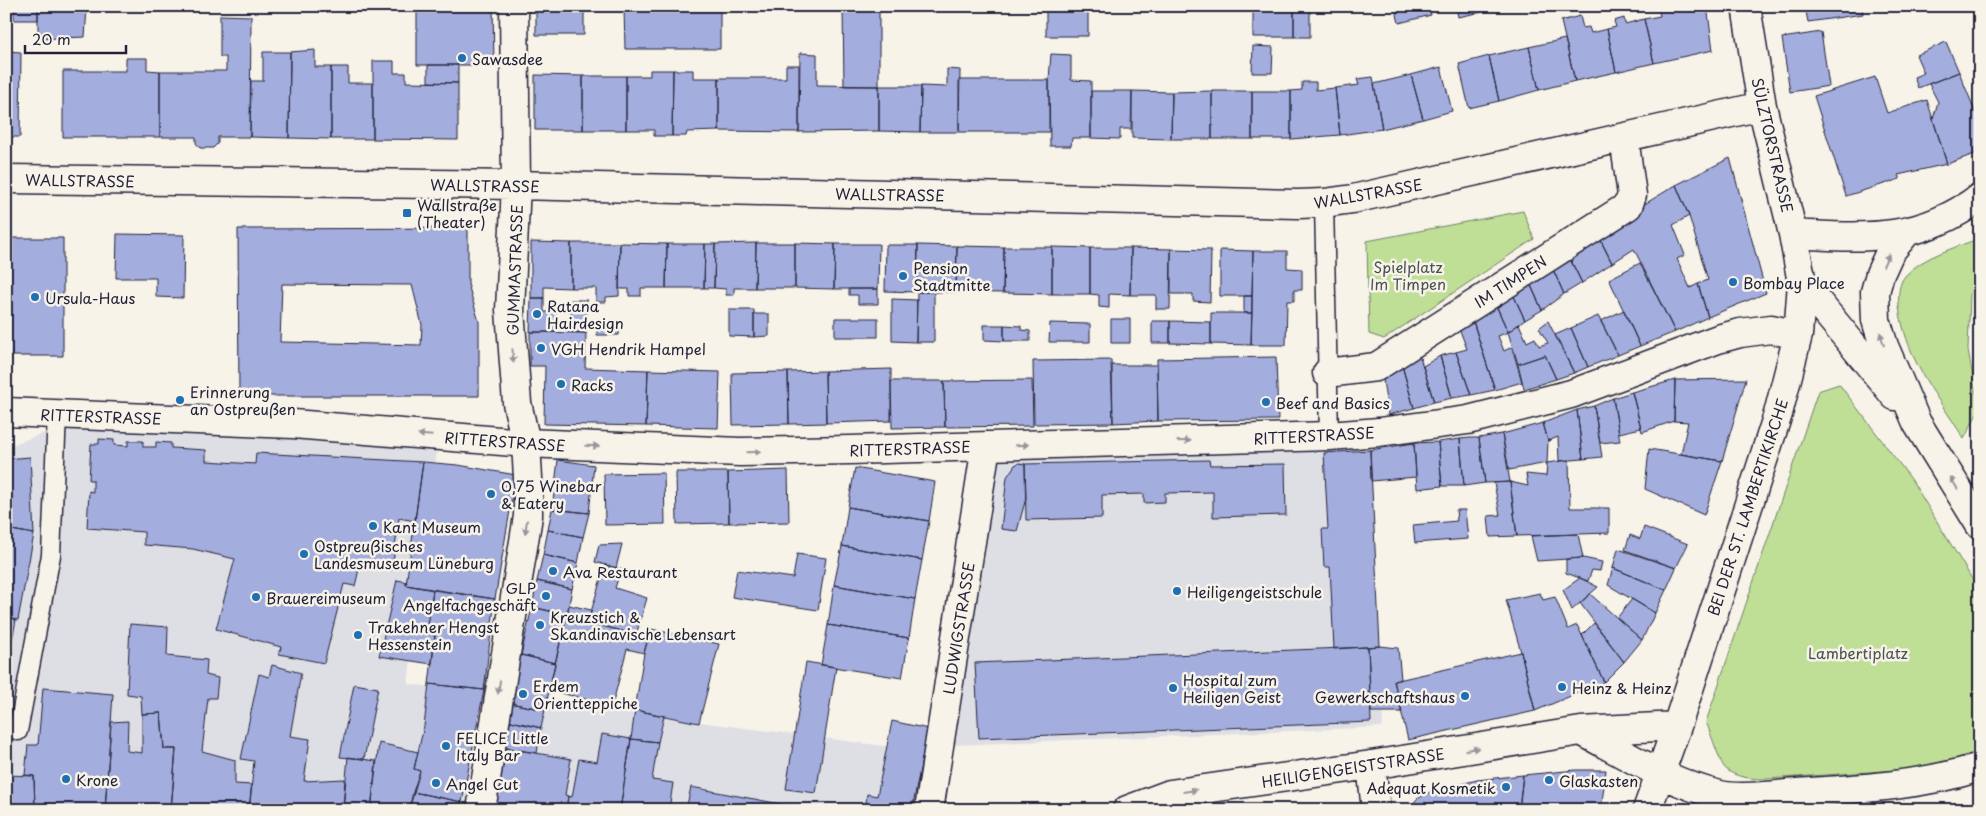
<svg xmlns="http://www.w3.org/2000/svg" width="1986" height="816" font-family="'Playpen Sans',sans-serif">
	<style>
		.built { fill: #dedee5 }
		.green { fill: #bfdf97; stroke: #708069 }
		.building { fill: #a4aede; stroke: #22223b; fill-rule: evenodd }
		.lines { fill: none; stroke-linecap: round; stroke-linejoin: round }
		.lane-casing { stroke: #22223b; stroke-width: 21 }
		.street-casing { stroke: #22223b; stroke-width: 31 }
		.lane { stroke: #f7f3e8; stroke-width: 18 }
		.street { stroke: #f7f3e8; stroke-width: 28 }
		.oneway { fill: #97959a }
		.poi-dot { fill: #1f6fb2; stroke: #f7f3e8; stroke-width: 2 }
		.labels { text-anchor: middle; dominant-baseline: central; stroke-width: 5; stroke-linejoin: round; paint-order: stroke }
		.poi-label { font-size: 15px; fill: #22223b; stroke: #f7f3e8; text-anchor: start }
		.street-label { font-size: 15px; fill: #22223b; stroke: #f7f3e8 }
		.park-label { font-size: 15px; fill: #495152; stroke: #f7f3e8 }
	</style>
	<rect width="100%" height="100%" fill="#f7f3e8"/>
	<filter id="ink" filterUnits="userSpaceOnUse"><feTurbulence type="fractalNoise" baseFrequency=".02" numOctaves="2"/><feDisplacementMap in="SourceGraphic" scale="10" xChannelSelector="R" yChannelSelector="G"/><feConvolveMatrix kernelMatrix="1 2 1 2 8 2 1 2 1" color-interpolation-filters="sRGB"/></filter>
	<g filter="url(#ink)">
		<path class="built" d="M72,423L437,450L408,684L945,754L938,810H6V447Z
			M1370,444L1383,727L953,745L999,456Z"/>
		<path class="green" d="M1523,211L1534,239L1384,339L1369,334L1367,241Z
			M1980,238V262L1970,295L1968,350L1979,410L1964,439C1949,414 1930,390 1917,364C1907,344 1889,295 1905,276C1923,256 1955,248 1980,238Z
			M1839,384L1911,479L1980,592V758L1956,766L1767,779C1754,779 1734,778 1725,768C1720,763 1710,731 1706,722L1818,391Z"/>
		<path class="building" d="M14,6H38V20H14Z
			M38,6L87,8L85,37L38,39Z
			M417,6H493L494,65H417Z
			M843,6H879V86H844Z
			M1046,6H1088V36H1046Z
			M1253,6H1294V37H1253Z
			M1294,6H1310V37H1294Z
			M1395,6H1429L1431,15L1399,23Z
			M1456,6H1481L1482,12L1458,17Z
			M1670,6L1671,12L1680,10L1679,6H1707L1713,50L1654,63L1644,19L1660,16L1658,7Z
			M1805,6H1862L1863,14L1808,22Z
			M624,8H720V49H625Z
			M536,9L584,10V35H536Z
			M220,15L251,16L250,137H218V143L213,148H200L196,143V137H160V71H226V57H220Z
			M1580,16L1583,28L1589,27L1591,33L1607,29L1616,72L1575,81L1561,21Z
			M1624,18L1625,24L1644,19L1654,63L1616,72L1607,29L1616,27L1614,21Z
			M1821,32L1829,86L1790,92L1782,38Z
			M1565,39L1575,81L1539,90L1529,47Z
			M1946,42L1959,72L1918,88L1914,77L1924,73L1916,55Z
			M1253,46L1273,47L1272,73H1252Z
			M1529,47L1539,90L1499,101L1489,56Z
			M315,50V67H331V139L289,138L290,52Z
			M6,51L21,52L20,137H6Z
			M263,52H290L289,138L250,137L251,81H263Z
			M800,53L817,54V85L879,86V131L799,132Z
			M1051,54L1071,55V80L1091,81V138H1072L1071,146H1050L1049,80Z
			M1489,56L1499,101L1469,108L1459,64Z
			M126,58H147V70L160,71V137H63V71H126Z
			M373,61H394V73H406V82L458,83V140L373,139Z
			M428,65H458V83L428,82Z
			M786,65H799V132L719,131V78H786Z
			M331,67H348V83H373V139H331Z
			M1441,67L1452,111L1423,119L1411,75Z
			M947,69L960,70L959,132H920L921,86L947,87Z
			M650,70H673L672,136H654V130H626V76H650Z
			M673,70H693V78H719V131L687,132L686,136H672Z
			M1959,72L1980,123V152L1947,164L1933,119L1938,102L1929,84Z
			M535,75L583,76V130H535Z
			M1411,75L1423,119L1382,129L1374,84Z
			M583,76H626V130H583Z
			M1373,77L1382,129L1340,135L1335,88L1359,85L1357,79Z
			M1875,77L1887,113L1927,100L1947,164L1898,175L1900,179L1846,196L1814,96Z
			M959,80H1049V132H959Z
			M1302,82H1316V90L1335,88L1340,135L1291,139V91L1302,90Z
			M879,86H921L920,132L879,131Z
			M1091,91H1132L1131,129H1120V139L1091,138Z
			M1132,91L1172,92L1171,139L1132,138Z
			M1212,91V139H1171L1172,92Z
			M1212,91H1252V139H1212Z
			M1252,91H1291V139H1252Z
			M1730,158L1766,293L1708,317L1698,284L1708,280L1689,216L1676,185Z
			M1676,185L1689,216L1673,225L1685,255L1677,259L1690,288L1698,284L1708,317L1675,332L1634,249L1612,263L1597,233Z
			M468,228V284L479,322V396H239L238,229ZM282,284L412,285L422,325L421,345L280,342Z
			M1597,233L1612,263L1582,283L1567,253Z
			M117,234L184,235L183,298L156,297V278H116Z
			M6,238H63V356H6Z
			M531,242L571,243V288L544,287V298H531Z
			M571,243H620L619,296L606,297V302H596V288H571Z
			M620,243L667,244L666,288H641V296H629V289H619Z
			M756,243L755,288H734V295H726V289L714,288L715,244Z
			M756,243H795V288H755Z
			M795,243L835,244L834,289L795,288Z
			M667,244H705L704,288H666Z
			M705,244H715L714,288H704Z
			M835,244H879L878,289H834Z
			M886,245H918L917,292L885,291Z
			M918,245L957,246L956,292H917Z
			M957,246L1004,247L1003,293L956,292Z
			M1004,247H1052V294L1003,293Z
			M1052,247L1090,248V294H1052Z
			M1090,248H1131L1130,295L1109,294V308L1099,307V295L1090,294Z
			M1131,248L1171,249L1170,309H1156V295H1130Z
			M1171,249L1211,250L1210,302L1193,301V294H1171Z
			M1220,250L1253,251L1252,296H1220Z
			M1253,251H1287V268L1302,269V290H1294V301H1287L1286,345H1251Z
			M1567,253L1582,283L1564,294L1550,263Z
			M1550,263L1564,294L1542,310L1528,279Z
			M1640,263L1675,332L1640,346L1609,279Z
			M1528,279L1542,310L1525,320L1512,292Z
			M849,289H878V304H858V295H849Z
			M917,292H934V342H916Z
			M1512,292L1525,320L1508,332L1495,303Z
			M1244,296H1252V313H1244Z
			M531,298H544V312H556V332H530Z
			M892,299L917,300L916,342L892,341Z
			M571,300H587L586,333L570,332Z
			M1495,303L1508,332L1498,336L1504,351L1512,347L1522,382L1495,390L1472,318Z
			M729,310H754V337L729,336Z
			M1624,310L1640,346L1618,355L1601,321Z
			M1211,313H1252L1251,345L1211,344Z
			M754,314H769V336L754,337Z
			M1598,316L1618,355L1588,367L1571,328Z
			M835,318H878V337H835Z
			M1472,318L1495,390L1471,395L1456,352L1467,349L1459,328Z
			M1111,319H1130V343H1111Z
			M1152,321H1170V343H1152Z
			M1170,321L1211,322V344L1170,343Z
			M1548,321L1574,373L1556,379L1545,355L1518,364L1508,332L1519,324L1527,342L1535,338L1539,346L1548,343L1539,328Z
			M597,323L619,324V335H597Z
			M1050,323L1090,324V342H1049Z
			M984,325H1004V341L984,340Z
			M1004,325L1021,326V330L1030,331V341H1004Z
			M1571,328L1588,367L1574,373L1555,335Z
			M530,332L586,333L585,368L648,370L646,426L544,424L545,366H530Z
			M1418,351L1434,402L1414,408L1401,362Z
			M1456,352L1471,395L1452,398L1440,356Z
			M1545,355L1556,379L1524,389L1518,364Z
			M1440,356L1452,398L1434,402L1423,366Z
			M1276,357L1278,420L1158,421L1157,359Z
			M1111,360L1113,423L1034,424L1033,361Z
			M1401,362L1414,408L1388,415L1382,373Z
			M1112,365H1157L1158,421L1113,423Z
			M891,369V421L826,423L825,371Z
			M648,370L720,372L718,428L646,426Z
			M825,371L826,423L789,424L788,372Z
			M788,372L789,424L733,425L732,373Z
			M1746,379L1722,461L1681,454L1688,422L1674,421L1675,380Z
			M1032,380L1033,426L945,427L944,381Z
			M1675,380L1674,421L1642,432L1632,392Z
			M891,381H944L945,427L892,428Z
			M1632,392L1641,428L1619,433L1613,398Z
			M1613,398L1620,441L1600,443L1594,406Z
			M1594,406L1602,457L1583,459L1577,410Z
			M1577,410L1583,459L1559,461L1558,437L1548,441L1543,423Z
			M1543,423L1548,441L1547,463L1509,470L1502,434Z
			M1502,434L1510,482L1485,483L1479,438Z
			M1470,438H1479L1485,483L1464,486L1460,439Z
			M99,439L114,440V445L128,446V441H143V447H156V442L171,443V448L206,450V461L255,464L256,453L423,462L415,521L399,518L392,570L360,565L355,586L344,584L324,663L279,654L281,647L216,629L235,559L193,549L144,545V532L87,528L89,491L93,492V480H89L91,444H99Z
			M1460,439L1464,486H1442L1438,442Z
			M1438,442L1442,486L1417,489L1414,443Z
			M1414,443L1416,477L1371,481L1370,450Z
			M1649,449L1722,461L1704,515L1645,489Z
			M1370,450L1380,646L1334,649L1330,567H1324L1322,529H1328L1324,453Z
			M30,457L34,534L6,529V459Z
			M558,460L594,465L589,513L552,509Z
			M1209,460L1210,465L1285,464L1286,515L1213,517V492L1165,493V502L1144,503V494L1102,495V518L1026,520L1025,464Z
			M1569,460L1570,508H1609V533L1517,536L1510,482L1528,486L1526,474L1546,476L1547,463Z
			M423,462L458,465L516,475L495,599L406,585Z
			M1019,463L1025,464L1026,498L1017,531L1001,529L1007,477L1015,465Z
			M855,468L935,482L929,521L848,507Z
			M788,470L789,522L729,523L728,472Z
			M676,472H728L729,523L677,524Z
			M664,473L665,524L605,525L604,474Z
			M1510,482L1517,536L1490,537L1488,516L1500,515L1494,483Z
			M848,507L929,521L922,560L842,546Z
			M552,509L589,513L583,537L548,530Z
			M1456,510H1465L1468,539L1415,543L1413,525L1457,521Z
			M1644,527L1688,544L1676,568L1625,550L1630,535L1640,539Z
			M6,529L34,534L18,620L6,618Z
			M548,530L583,537L578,563L543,555Z
			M1578,534L1583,558L1537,561L1531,536Z
			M622,544L616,568L595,562L599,545Z
			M842,546L922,560L915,599L834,585Z
			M1618,549L1676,568L1666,590L1613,568Z
			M797,554L826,558L818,610L732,597L737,570L793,578Z
			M543,555L578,563L572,589L537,581Z
			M1583,558L1602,562L1600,571L1592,570L1588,581L1566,573V559Z
			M605,565L621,569L615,588L647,598L636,635L588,622Z
			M1613,568L1666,590L1655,613L1608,585Z
			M1580,578L1598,587L1572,610L1563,590Z
			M397,580L407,582L406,585L433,590L427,632L435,636L432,664L379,656Z
			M537,581L572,589L567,615L532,607Z
			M834,585L915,599L909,638L828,625Z
			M433,590L495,599L484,690L429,684L435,636L427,632Z
			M1540,593L1543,600L1555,597L1568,629L1577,625L1604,682L1535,711L1521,652L1506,600Z
			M1590,594L1642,640L1624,662L1580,603Z
			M1632,599L1655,613L1642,640L1617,618Z
			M569,605L591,610L588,622L648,638L644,653L627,649L612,706L549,690Z
			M532,607L567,615L555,663L521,655Z
			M6,618L16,620L6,671Z
			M1594,623L1624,662L1604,682L1582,635Z
			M130,624L168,627L167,656L207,660L206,675L218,678L216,698H208L202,751L235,760V784L252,785L249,810H171L176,749H164L161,713L142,714L141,696L127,694Z
			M828,625L909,638L902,678L821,665Z
			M651,629L719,644L699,723L635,710L644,653Z
			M1380,646L1398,648L1401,679L1394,681L1402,712H1371L1368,647Z
			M1368,647L1371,722L979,738L975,663Z
			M1521,652L1535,711L1408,740L1394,681Z
			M521,655L555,663L545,710L510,703Z
			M806,662L836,667L816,793L786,789Z
			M272,665L301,673L290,736L310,739L304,781L345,779L343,810H249L254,761L241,759L259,674L269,677Z
			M354,684L378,688L364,759L340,757Z
			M429,684L484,690L462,802L413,792L420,771L414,769L424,726Z
			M43,688L113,694L105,810H35L34,776L25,775L28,745H38Z
			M510,703L545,710L541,728L507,720Z
			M635,710L664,716L658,742L631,739Z
			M161,713L164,749H176L171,810H105L111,722L128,721L127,751L142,753V714Z
			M507,720L541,728L537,753L500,747Z
			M892,721L928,729L912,810H865L867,794L877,796Z
			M602,734L631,739L620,810H566L568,796L572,797L579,759L597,762Z
			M631,739L658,742L652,780L673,783L669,810H620Z
			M379,743L418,752L414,769L420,771L409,810H371Z
			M500,747L571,759L565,795L568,796L566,810H492Z
			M348,757L376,761L371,810H343Z
			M1576,770H1606L1601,810H1519L1523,775Z
			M6,775L34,776L35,810H6Z
			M1523,775L1519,810H1407L1417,799L1430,792L1477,780Z
			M691,787L801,808V810H686Z
			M413,792L462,802L460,810H409Z
			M1976,802L1977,810H1912L1962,803Z"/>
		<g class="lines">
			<g class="lane-casing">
				<path id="lane" d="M1324,203L1329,436
					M18,731L51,555L57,414"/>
			</g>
			<g class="street-casing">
				<path id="street" d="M6,179L516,185L1298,204L1324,203L1353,199L1762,106
					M1906,233L1890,252L1880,274L1875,292L1876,320L1884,346L1917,423L1980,525
					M1793,234C1864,238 1920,243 1980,197
					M1802,283L1895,396
					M1327,373L1376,367L1628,206L1632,195L1624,138
					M6,412L293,424L526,443L740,452L850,450L1329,436L1379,432L1468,420L1571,394L1718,339L1740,333L1771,329L1798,335
					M1583,732C1626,755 1672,784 1720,795C1741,800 1775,795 1796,793C1858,789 1921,786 1980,767
					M1371,765L1376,810
					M481,810L528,516V478L526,443L517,403L510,310L516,185L514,6
					M929,810L986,446
					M1127,810L1170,794L1371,765L1581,731L1677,726
					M1647,810L1677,726L1778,414L1798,335L1802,283L1793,234L1762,106L1746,6"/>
			</g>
			<use href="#lane" class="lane"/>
			<use href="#street" class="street"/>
		</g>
		<defs><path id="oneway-solid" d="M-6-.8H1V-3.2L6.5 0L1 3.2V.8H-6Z" transform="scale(1.25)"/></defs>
		<g class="oneway">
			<use href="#oneway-solid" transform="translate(1886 260) rotate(-65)"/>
			<use href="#oneway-solid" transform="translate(1882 339) rotate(-106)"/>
			<use href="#oneway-solid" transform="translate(513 356) rotate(85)"/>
			<use href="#oneway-solid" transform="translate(425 435) rotate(-175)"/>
			<use href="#oneway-solid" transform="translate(1184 441) rotate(-1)"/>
			<use href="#oneway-solid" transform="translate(1022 445) rotate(-1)"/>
			<use href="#oneway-solid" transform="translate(592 446) rotate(2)"/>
			<use href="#oneway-solid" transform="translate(754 452) rotate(-1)"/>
			<use href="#oneway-solid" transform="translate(1954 483) rotate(-121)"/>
			<use href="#oneway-solid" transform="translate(526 527) rotate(99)"/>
			<use href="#oneway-solid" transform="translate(499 687) rotate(99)"/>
			<use href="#oneway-solid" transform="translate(1472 749) rotate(-9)"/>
			<use href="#oneway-solid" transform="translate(1190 791) rotate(-8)"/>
		</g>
	</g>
	<g class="poi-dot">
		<circle cx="462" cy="58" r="5"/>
		<rect x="402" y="208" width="10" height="10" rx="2.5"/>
		<circle cx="903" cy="276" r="5"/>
		<circle cx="1733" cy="282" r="5"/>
		<circle cx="35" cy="297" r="5"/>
		<circle cx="537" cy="314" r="5"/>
		<circle cx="541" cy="348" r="5"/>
		<circle cx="561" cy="384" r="5"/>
		<circle cx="180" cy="400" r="5"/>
		<circle cx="1266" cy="402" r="5"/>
		<circle cx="491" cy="494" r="5"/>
		<circle cx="373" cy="526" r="5"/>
		<circle cx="304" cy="554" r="5"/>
		<circle cx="553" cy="571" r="5"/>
		<circle cx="1177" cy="591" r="5"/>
		<circle cx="546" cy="596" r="5"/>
		<circle cx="256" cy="597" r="5"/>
		<circle cx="540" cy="625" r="5"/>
		<circle cx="358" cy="635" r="5"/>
		<circle cx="1562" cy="687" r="5"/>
		<circle cx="1173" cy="688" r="5"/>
		<circle cx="523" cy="694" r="5"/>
		<circle cx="1465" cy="696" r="5"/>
		<circle cx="446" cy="746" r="5"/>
		<circle cx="66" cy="779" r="5"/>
		<circle cx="1549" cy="780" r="5"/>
		<circle cx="436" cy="783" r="5"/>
		<circle cx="1506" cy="787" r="5"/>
	</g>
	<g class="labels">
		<g class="poi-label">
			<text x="472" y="58">Sawasdee</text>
			<text x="417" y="204">Wallstraße<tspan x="417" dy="17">(Theater)</tspan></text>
			<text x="913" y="267">Pension<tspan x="913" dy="17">Stadtmitte</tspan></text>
			<text x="1743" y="282">Bombay Place</text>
			<text x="45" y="297">Ursula-Haus</text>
			<text x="547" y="305">Ratana<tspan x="547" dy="17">Hairdesign</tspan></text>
			<text x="551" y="348">VGH Hendrik Hampel</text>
			<text x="571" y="384">Racks</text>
			<text x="190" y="391">Erinnerung<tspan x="190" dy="17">an Ostpreußen</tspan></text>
			<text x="1276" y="402">Beef and Basics</text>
			<text x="501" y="485">0,75 Winebar<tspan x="501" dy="17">&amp; Eatery</tspan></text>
			<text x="383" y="526">Kant Museum</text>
			<text x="314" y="545">Ostpreußisches<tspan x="314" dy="17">Landesmuseum Lüneburg</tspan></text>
			<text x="563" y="571">Ava Restaurant</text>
			<text x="536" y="587" text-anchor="end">GLP<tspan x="536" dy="17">Angelfachgeschäft</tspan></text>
			<text x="1187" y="591">Heiligengeistschule</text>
			<text x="266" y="597">Brauereimuseum</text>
			<text x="550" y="616">Kreuzstich &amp;<tspan x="550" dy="17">Skandinavische Lebensart</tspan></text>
			<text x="368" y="626">Trakehner Hengst<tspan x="368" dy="17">Hessenstein</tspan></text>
			<text x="1183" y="679">Hospital zum<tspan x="1183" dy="17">Heiligen Geist</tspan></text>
			<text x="533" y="685">Erdem<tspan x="533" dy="17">Orientteppiche</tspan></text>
			<text x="1572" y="687">Heinz &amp; Heinz</text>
			<text x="1455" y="696" text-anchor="end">Gewerkschaftshaus</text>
			<text x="456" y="737">FELICE Little<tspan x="456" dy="17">Italy Bar</tspan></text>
			<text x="76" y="779">Krone</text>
			<text x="1559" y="780">Glaskasten</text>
			<text x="446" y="783">Angel Cut</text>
			<text x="1496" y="787" text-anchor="end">Adequat Kosmetik</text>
		</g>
		<g class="street-label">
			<text transform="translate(1773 145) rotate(77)">SÜLZTORSTRASSE</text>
			<text transform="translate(80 180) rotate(1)">WALLSTRASSE</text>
			<text transform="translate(485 185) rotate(1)">WALLSTRASSE</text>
			<text transform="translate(1368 193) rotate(-10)">WALLSTRASSE</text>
			<text transform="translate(890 194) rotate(1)">WALLSTRASSE</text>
			<text transform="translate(514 270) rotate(-88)">GUMMASTRASSE</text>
			<text transform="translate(1510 281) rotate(-33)">IM TIMPEN</text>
			<text transform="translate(101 416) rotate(2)">RITTERSTRASSE</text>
			<text transform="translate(1314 435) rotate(-3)">RITTERSTRASSE</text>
			<text transform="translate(505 441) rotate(4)">RITTERSTRASSE</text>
			<text transform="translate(910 448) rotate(-2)">RITTERSTRASSE</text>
			<text transform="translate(1747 507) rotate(-72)">BEI DER ST. LAMBERTIKIRCHE</text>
			<text transform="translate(958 628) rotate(-81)">LUDWIGSTRASSE</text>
			<text transform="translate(1353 767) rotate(-9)">HEILIGENGEISTSTRASSE</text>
		</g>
		<g class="park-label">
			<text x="1408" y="266">Spielplatz<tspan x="1408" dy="17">Im Timpen</tspan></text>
			<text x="1858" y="652">Lambertiplatz</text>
		</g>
	</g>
	<rect width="1986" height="816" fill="none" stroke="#f7f3e8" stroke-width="25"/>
	<rect x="12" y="12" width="1961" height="791" fill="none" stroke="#22223b" stroke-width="2" filter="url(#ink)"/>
	<path d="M25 45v8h101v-8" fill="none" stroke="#22223b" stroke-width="2.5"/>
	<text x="32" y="45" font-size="15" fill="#22223b" stroke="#f7f3e8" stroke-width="4" paint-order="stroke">20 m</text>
</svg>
